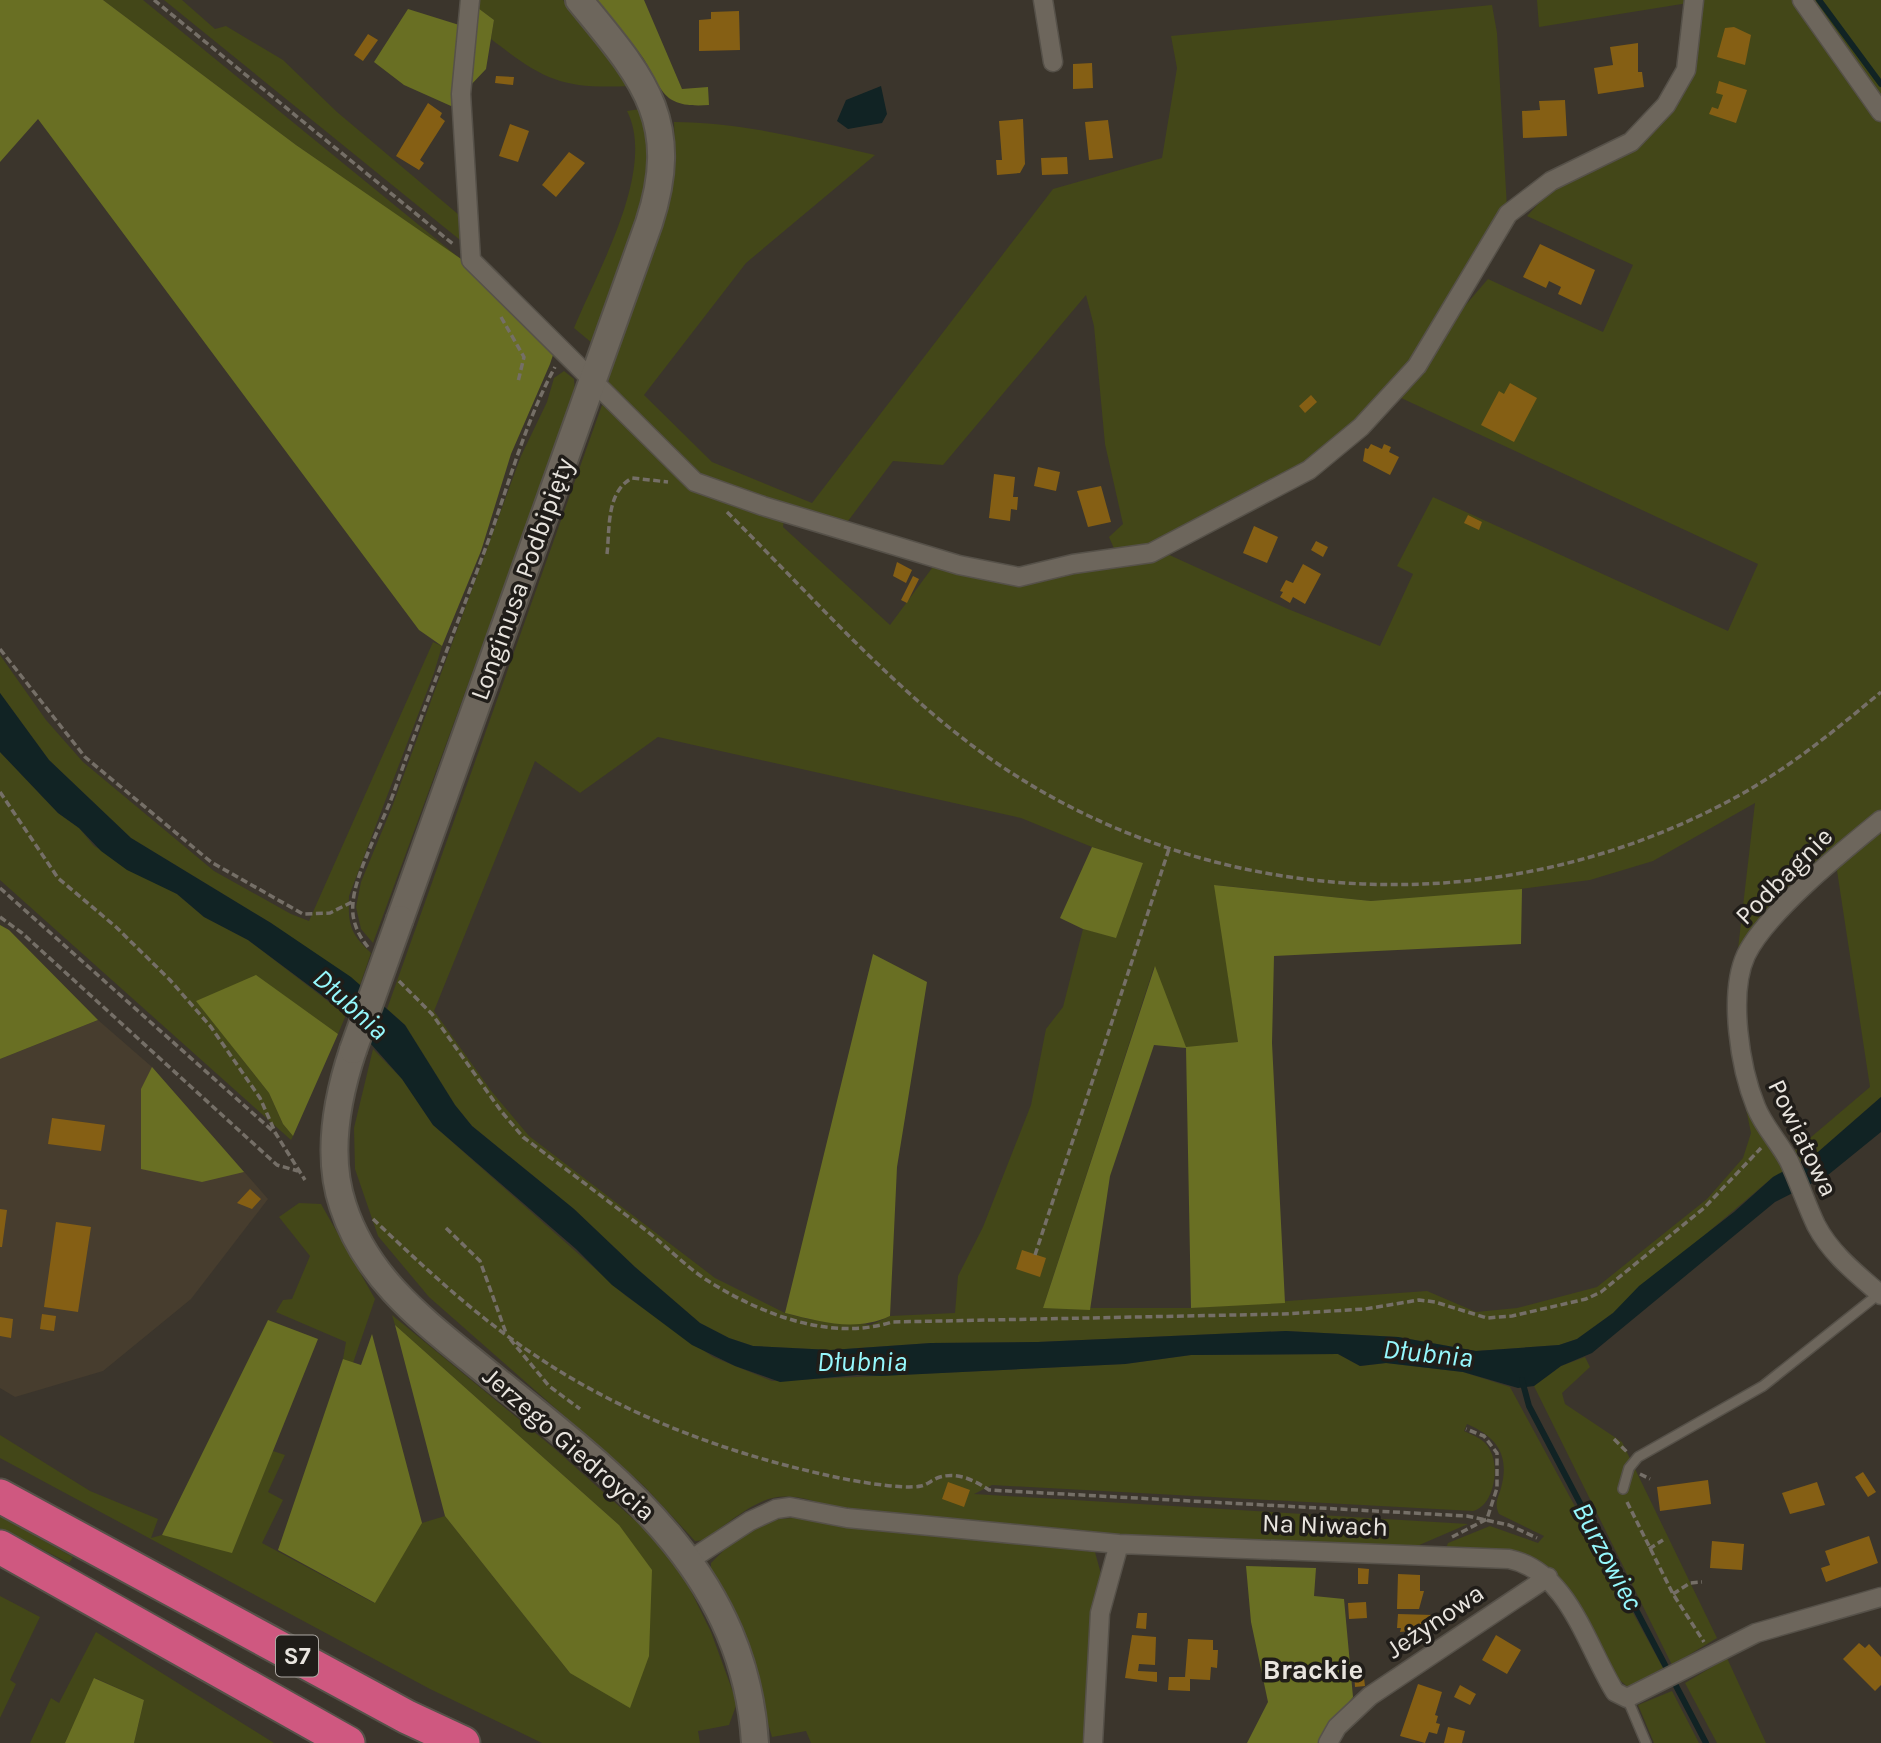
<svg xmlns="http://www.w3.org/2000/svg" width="1881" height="1743" font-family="Karla,sans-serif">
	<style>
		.built { fill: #473d2e }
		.green { fill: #434718; fill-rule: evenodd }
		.forest { fill: #696f23 }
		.water { fill: #112324 }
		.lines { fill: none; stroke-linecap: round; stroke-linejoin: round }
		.stream { stroke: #112324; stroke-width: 6 }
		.building { fill: #855f14 }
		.lane-casing { stroke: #565149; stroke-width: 12 }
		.street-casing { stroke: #565149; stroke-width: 21 }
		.secondary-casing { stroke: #565149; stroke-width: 30 }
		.highway-casing { stroke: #565149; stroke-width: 37 }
		.path { stroke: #756f67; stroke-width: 3.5; stroke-dasharray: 7 3.5; stroke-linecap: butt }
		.lane { stroke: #6d665c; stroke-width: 9 }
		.street { stroke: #6d665c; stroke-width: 18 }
		.secondary { stroke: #6d665c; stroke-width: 26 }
		.highway { stroke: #cf5880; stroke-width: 33 }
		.secondary-bridge-casing { stroke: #565149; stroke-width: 30; stroke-linecap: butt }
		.secondary-bridge { stroke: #6d665c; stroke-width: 26 }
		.labels { text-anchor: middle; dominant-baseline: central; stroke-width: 7; stroke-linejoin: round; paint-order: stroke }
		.shield { fill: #201d19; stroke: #ada9a4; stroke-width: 2 }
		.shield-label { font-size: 24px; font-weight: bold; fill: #e9e5df }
		.street-label { font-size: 26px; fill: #e9e5df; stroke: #201d19 }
		.water-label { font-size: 28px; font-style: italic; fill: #96f8fd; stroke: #201d19 }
		.neighbourhood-label { font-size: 28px; font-weight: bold; fill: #e9e5df; stroke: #201d19 }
	</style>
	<rect width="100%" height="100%" fill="#3b352c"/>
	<path class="built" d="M98,1020L152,1067L268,1199L191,1299L103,1371L15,1397L0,1388V1059Z"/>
	<path class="green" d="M103,0H143L463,261L296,145Z
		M164,0H182L215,29L226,26L283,60L337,112L465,220V244Z
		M476,0H563L630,86C561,89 544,80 491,39L494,20L474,5Z
		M1537,0H1688V3L1539,27Z
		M1700,0H1796L1881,119V814L1736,966L1755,803L1653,861L1590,880L1473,895L1371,901L1215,885L1238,1042L1186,1048L1154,967L1043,1308H1191L1427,1291L1476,1312L1517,1308L1597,1287L1707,1199L1743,1158L1751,1133L1738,1070L1787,1170L1773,1177L1613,1313L1577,1339L1559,1345L1476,1351L1398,1337L1286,1331L1038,1342L931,1343L831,1350L753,1346L729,1338L700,1323L635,1267L574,1209L472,1126L455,1105L405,1025L387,1009L602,405L626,421L694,490L784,519L783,527L890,625L935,564L988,578L1032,584L1165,553L1288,609L1380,646L1413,574L1397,566L1433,497L1728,631L1758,564L1399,397L1463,308L1488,279L1603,332L1633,265L1527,216L1554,187L1666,115ZM658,737L1021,818L1092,847L1143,863L1116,937L1083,929L1063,1007L1046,1029L1031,1105L983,1227L958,1276L955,1313L890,1316L871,1325L808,1319L785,1313L715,1278L529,1136L492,1092L434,1011L535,761L580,793Z
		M1808,0H1881V102Z
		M1492,5L1497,33L1507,208L1427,340L1397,379L1323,450L1291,471L1146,547L1116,553L1109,537L1123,524L1105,444L1094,326L1086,295L943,465L893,461L848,521H832L697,476L608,384C625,295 679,215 674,122C742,122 809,140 875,155L746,263L644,395L712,462L812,503L1053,189L1162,158L1177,68L1171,36Z
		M640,109C669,173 615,281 592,343L574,328C597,272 657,169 627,111Z
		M564,371L574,379L575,393L373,943L361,929L356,907L361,882L392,807L521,456L547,402L554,378Z
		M433,642L442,646L434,673L349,896C348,925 350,933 371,953L360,985L271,923L131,838L49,760L0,693V655L46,720L83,762L214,871L291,914L309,921Z
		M0,752L58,813L79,828L94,846L177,894L204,917L248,940L346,1015L338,1034L256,976L197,1001L269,1093L283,1124L293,1136L291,1140L0,880Z
		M1881,827V1097L1818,1152L1797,1165L1790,1155L1870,1087L1836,864Z
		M373,1049L402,1079L433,1125L626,1296L713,1357L772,1381L1125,1364L1191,1355L1338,1354L1360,1366L1386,1363L1463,1372L1510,1387L1663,1668L1628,1687L1617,1678C1595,1642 1563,1564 1521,1553C1498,1546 1470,1549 1446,1548L1448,1543L1490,1526L1538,1543L1544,1536L1499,1514C1494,1504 1498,1498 1501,1488C1510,1455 1497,1437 1467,1424L1464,1431C1474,1436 1485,1439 1490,1450C1500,1467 1494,1506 1473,1511L992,1485L974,1494L1468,1524L1417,1546L1110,1536L830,1506C776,1488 764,1496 719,1529C712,1535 706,1541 695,1541L644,1486L429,1297L378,1236L355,1169L354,1128Z
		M299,1203L321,1204L375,1299L353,1363L343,1359L346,1342L276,1312L283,1300L292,1299L310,1256L279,1217Z
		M392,1315L555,1449L648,1532L686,1581L711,1632L737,1703L729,1725L698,1731L700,1743H542L430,1689L0,1458V1435L90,1491L158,1519L151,1538L162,1535L232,1552L273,1451L285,1455L268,1492L283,1500L262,1543L374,1603L422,1523L445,1516L570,1673L619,1525L395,1325Z
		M1585,1357L1590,1367L1562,1393L1565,1404L1622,1442L1717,1638L1672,1665L1534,1386L1561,1366Z
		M0,1516L73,1557L69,1563L0,1528Z
		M793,1518L1095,1552L1101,1574L1090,1645L1084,1743H811L806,1731L772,1737L738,1622L711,1570V1563L731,1543L769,1520Z
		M0,1596L40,1617L10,1680L16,1684L0,1718Z
		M96,1632L274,1743H134L144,1700L95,1678L65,1743H30L51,1698L59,1703Z
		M1727,1658L1766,1743H1717L1685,1683Z
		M1672,1691L1699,1743H1654L1638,1705Z"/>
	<path class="forest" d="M0,0H103L296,145L464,261L551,348L553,355L550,364L511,454L481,551L442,646L419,630L38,119L0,162Z
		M596,0H644L682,89L708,87L709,105C656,109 664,85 638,51C625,33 610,17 596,0Z
		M474,5L494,20L486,69L451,106L404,85L374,62L408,9L472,29Z
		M1092,847L1143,863L1116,938L1083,929L1060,918Z
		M1214,885L1371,901L1522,889L1521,944L1274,956L1272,1043L1285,1303L1191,1308L1186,1048L1154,1045L1110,1176L1090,1310L1043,1308L1155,966L1186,1047L1238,1042Z
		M0,925L9,930L98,1020L0,1059Z
		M873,954L927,982L897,1167L890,1316C855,1332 822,1322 785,1313Z
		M256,975L338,1034L293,1136L283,1124L269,1093L196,1001Z
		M152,1067L244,1172L202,1182L141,1169V1089Z
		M268,1320L318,1339L232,1553L162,1535Z
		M395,1325L619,1525L652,1570L649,1656L630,1708L570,1673L445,1516Z
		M372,1334L422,1523L375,1603L278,1550L343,1359L361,1365Z
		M1246,1566L1316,1568L1314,1596L1344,1599L1353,1697L1330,1726L1321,1743H1247L1268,1702L1251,1622Z
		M94,1678L144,1700L134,1743H65Z"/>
	<path class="water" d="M881,86L887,114L882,123L848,129L837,121L846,100Z
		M0,693L49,760L131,838L271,923L351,977L405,1025L455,1105L472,1126L574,1209L635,1267L700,1323L729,1338L753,1346L831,1350L931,1343L1038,1342L1286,1331L1398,1337L1476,1351L1559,1345L1577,1339L1613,1313L1639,1286L1734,1212L1773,1177L1818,1152L1881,1097V1132L1828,1175L1775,1202L1592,1353L1561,1366L1534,1386L1518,1388L1463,1372L1386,1363L1360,1366L1338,1354L1191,1355L1125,1364L881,1376L857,1375L780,1382L735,1366L692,1345L612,1285L576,1249L433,1125L402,1079L339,1008L248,940L204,917L177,894L127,870L101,851L79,828L58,813L0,752Z"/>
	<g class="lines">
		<path class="stream" d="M1819,0L1881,84
			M1522,1380L1529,1406L1706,1743"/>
	</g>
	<path class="building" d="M739,11L740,50L699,51V20L711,19V12Z
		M1734,27L1751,35L1745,65L1717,57L1725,28Z
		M368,34L378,40L363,61L354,55Z
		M1638,43V72H1642L1644,87L1598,94L1594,68L1613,65L1610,47Z
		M1092,63L1093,88L1073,89V64Z
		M496,76L514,77L513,85L495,83Z
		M1719,81L1747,90L1736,123L1709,114L1712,107L1718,109L1723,95L1716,93Z
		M1565,100L1567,136L1523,138L1522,111L1540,110L1539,101Z
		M428,103L442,113L440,117L445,121L420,160L424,163L419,170L396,156Z
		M1023,119L1025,164L1020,173L997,175L996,160H1002L999,121Z
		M1108,120L1113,158L1089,160L1085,122Z
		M510,124L529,131L518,162L499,156Z
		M569,152L585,163L556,197L542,185Z
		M1067,157L1068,174L1042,175L1041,158Z
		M1540,244L1595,270L1581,305L1558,294L1561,287L1549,281L1546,288L1523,277Z
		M1510,383L1537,398L1514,442L1481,425L1499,391L1504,394Z
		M1311,395L1317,402L1305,413L1299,406Z
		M1371,444L1382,449L1384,444L1391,447L1389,452L1399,457L1390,475L1363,461L1365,448L1368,449Z
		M1038,467L1060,472L1056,491L1034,486Z
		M994,474L1015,477L1013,497H1018L1017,510L1011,509L1010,521L989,518Z
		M1101,486L1111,522L1088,527L1077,491Z
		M1468,515L1482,522L1479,530L1464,523Z
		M1254,526L1278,537L1267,563L1243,553Z
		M1316,541L1328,547L1323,557L1311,550Z
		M897,562L912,570L906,583L893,576Z
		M1303,564L1321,574L1305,604L1293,597L1290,603L1280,597L1283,592L1280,591L1286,580L1293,583Z
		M913,576L919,579L907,603L901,600Z
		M52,1118L105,1125L101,1151L48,1144Z
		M250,1189L261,1199L252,1209L237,1203Z
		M0,1209L7,1210L2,1247H0Z
		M56,1222L91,1227L78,1312L44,1307Z
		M1022,1250L1046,1258L1040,1277L1016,1269Z
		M42,1314L56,1316L54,1331L40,1329Z
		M0,1317L13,1319L11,1338L0,1336Z
		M1863,1472L1876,1492L1868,1497L1855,1477Z
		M1708,1480L1711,1504L1660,1511L1657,1487Z
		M948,1482L970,1490L964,1507L942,1499Z
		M1817,1482L1825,1505L1790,1514L1782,1493Z
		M1869,1536L1878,1563L1826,1582L1821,1568L1830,1565L1825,1551Z
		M1712,1541L1744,1544L1742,1570L1710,1568Z
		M1358,1568L1369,1569L1368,1584H1358Z
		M1398,1574L1420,1575V1591H1424L1419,1609H1397Z
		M1366,1602L1367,1618L1349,1619L1348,1603Z
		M1138,1613H1147L1146,1629L1136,1628Z
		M1398,1614L1433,1615L1432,1646H1425L1426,1629L1400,1632L1401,1628H1397Z
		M1132,1635L1156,1637L1155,1665L1139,1664L1138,1671L1157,1672V1682L1125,1678Z
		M1496,1635L1521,1650L1507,1674L1482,1660Z
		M1188,1639L1213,1640V1650H1218L1217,1668L1211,1667L1210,1680L1190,1679V1691L1168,1690L1169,1677H1185Z
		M1859,1643L1865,1648L1869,1644L1881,1657V1685L1875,1691L1843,1659Z
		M1363,1670L1365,1686L1355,1687L1354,1671Z
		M1418,1684L1442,1692L1435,1715L1438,1716L1436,1723L1440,1724L1437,1734L1429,1732L1425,1743L1400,1736Z
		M1460,1685L1476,1694L1470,1705L1454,1697Z
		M1448,1727L1465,1731L1462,1743H1444Z"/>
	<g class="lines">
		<g class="lane-casing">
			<path id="lane" d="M1623,1489L1629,1468L1638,1457L1763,1386L1880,1293
				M1627,1698L1646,1743"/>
		</g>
		<g class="street-casing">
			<path id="street" d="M470,0L461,94L471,260L695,482L763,506L959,565L1019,577L1073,564L1151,553L1309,470L1361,427L1417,366L1508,214L1551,181L1631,142L1666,105L1686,70L1694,0
				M1043,0L1053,62
				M1802,0L1881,112
				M1881,820C1843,851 1767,912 1746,955C1728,994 1740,1068 1756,1107C1764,1127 1779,1142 1789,1161C1799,1182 1806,1204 1816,1225C1831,1254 1857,1274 1881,1295
				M690,1560L750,1521L776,1509L790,1507L847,1518L1119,1544L1509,1559C1568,1571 1586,1645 1615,1692L1627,1698L1756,1633L1881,1597
				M1093,1743L1100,1613L1119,1544
				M1328,1743L1337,1727L1370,1696L1548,1577"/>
		</g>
		<g class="secondary-casing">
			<path id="secondary" d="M400,919L649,223C683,119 641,76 579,0
				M353,1050C337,1098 326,1156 343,1206C365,1274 416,1315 469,1358C598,1464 744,1559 755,1743"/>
		</g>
		<g class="highway-casing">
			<path id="highway" d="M0,1496L407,1717L463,1743
				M0,1547L348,1743"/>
		</g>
		<path class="path" d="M154,0L453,244
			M501,317L524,357L518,382
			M727,512C810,594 899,696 995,762C1219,915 1512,925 1747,791C1795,763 1838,728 1881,692
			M607,554C610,528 606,492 632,478L668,482
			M0,649L85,757L211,862L303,914L330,913L352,902
			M0,792L58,878L116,927L170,980L211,1027L260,1098L276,1134L305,1180
			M0,888L275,1133
			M0,917L22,933L277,1165L298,1171
			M368,947C358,935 351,920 353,903C355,872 384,821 395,789C423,710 454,633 483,555C507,492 523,426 555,367
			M399,981L432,1014L501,1111L523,1137C563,1167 603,1197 643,1228C664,1244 683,1264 705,1279C758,1313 830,1342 892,1322L1283,1314L1365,1309L1419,1300L1435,1302L1487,1318L1512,1316L1586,1299L1601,1292L1704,1208L1761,1148
			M373,1219C409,1253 445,1287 484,1318C585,1399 700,1447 826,1475C847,1480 901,1490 921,1486C927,1485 933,1479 940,1477C958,1472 974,1480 989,1490L1467,1516L1509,1525L1537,1538
			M446,1228L480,1261L506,1333
			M1035,1255L1169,849
			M510,1339L549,1386L580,1409
			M1614,1439L1627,1452
			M1640,1474L1650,1479
			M1627,1502L1673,1594L1704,1642
			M1452,1537L1487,1519L1497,1488V1453L1484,1436L1466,1429
			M1649,1549L1663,1540
			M1673,1594L1690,1583L1702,1582"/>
		<use href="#lane" class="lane"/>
		<use href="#street" class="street"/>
		<use href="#secondary" class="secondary"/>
		<use href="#highway" class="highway"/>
		<g class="secondary-bridge-casing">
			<path id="secondary-bridge" d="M353,1050L400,919"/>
		</g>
		<use href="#secondary-bridge" class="secondary-bridge"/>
	</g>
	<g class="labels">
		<rect class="shield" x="276" y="1635.5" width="42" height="41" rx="5"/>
		<g class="shield-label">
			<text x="297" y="1656">S7</text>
		</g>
		<g class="street-label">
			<text transform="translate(522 579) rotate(-70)">Longinusa Podbipięty</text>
			<text transform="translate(1784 876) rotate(-45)">Podbagnie</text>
			<text transform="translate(1803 1138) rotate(64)">Powiatowa</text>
			<text transform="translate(569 1444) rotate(41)">Jerzego Giedroycia</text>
			<text transform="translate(1325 1525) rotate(2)">Na Niwach</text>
			<text transform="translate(1435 1621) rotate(-34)">Jeżynowa</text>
		</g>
		<g class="water-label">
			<text transform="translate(351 1004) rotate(42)">Dłubnia</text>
			<text transform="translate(1428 1353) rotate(6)">Dłubnia</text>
			<text x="862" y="1361">Dłubnia</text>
			<text transform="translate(1608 1556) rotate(62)">Burzowiec</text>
		</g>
		<g class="neighbourhood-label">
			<text x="1313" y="1669">Brackie</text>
		</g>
	</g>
</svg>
